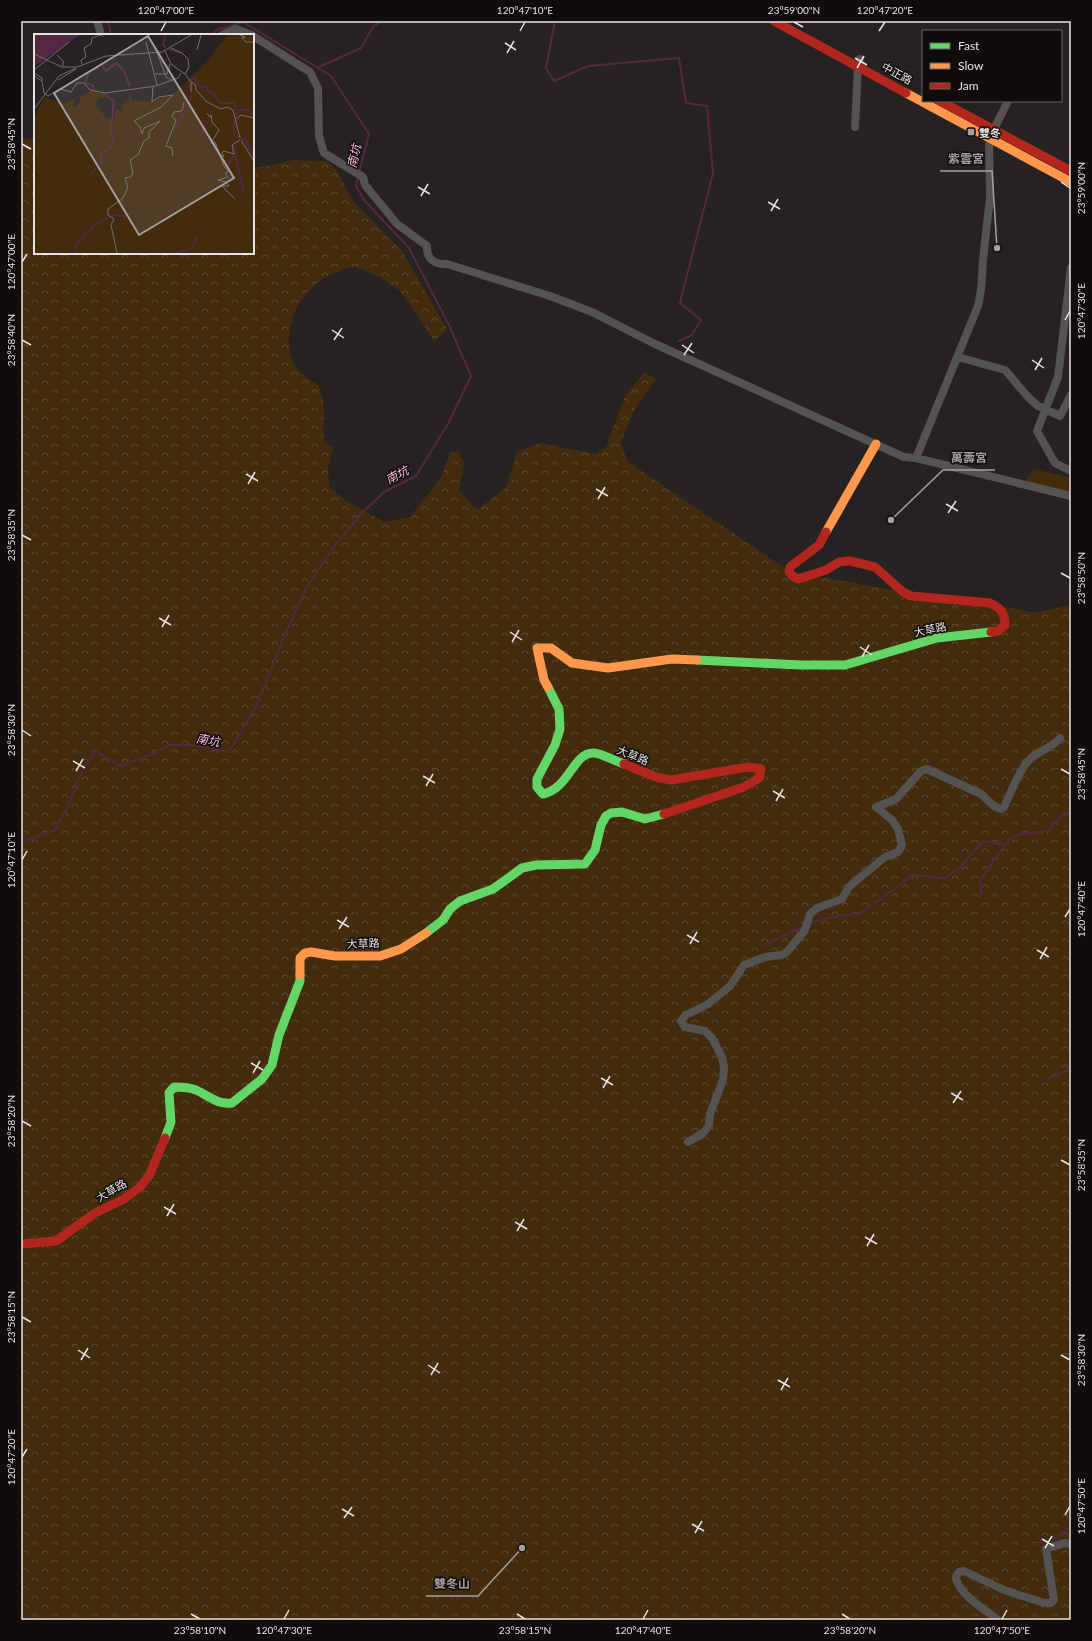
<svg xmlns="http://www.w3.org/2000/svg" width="1092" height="1641" font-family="Lato,'Noto Sans TC',sans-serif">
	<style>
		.forest { fill: url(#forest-crowns) }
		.park { fill: #422c0d }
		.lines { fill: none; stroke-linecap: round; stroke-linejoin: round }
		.stream { stroke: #542742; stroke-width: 2 }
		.street { stroke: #555252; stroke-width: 8 }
		.fast { stroke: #63d668; stroke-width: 9 }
		.slow { stroke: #ff974d; stroke-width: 9 }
		.jam { stroke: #b3261e; stroke-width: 9 }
		.ticks { fill: none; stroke: #e8e3e2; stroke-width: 1.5 }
		.poi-dot { fill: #a49f9f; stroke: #0f0c0b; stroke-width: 1.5 }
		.labels { text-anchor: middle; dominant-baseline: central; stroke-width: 3; stroke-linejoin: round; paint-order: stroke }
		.street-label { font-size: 11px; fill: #e8e3e2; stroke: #0f0c0b }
		.poi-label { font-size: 11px; font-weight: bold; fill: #e8e3e2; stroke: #0f0c0b; text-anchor: start }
		.water-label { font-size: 12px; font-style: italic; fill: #fdbae0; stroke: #0f0c0b }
		.inset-river { fill: none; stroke: #542742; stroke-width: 2 }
		.inset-road { fill: none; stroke: #746f6f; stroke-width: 1 }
		.view { fill: #a49f9f; fill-opacity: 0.15; stroke: #a49f9f; stroke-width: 2 }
		.inset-edge { fill: none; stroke: #e8e3e2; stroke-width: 2 }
		.leader { fill: none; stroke: #a49f9f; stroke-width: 1.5 }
		.callout-dot { fill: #a49f9f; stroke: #0f0c0b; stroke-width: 1.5 }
		.callout-label { font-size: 12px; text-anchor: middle; font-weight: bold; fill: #a49f9f; stroke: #0f0c0b; stroke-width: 3; stroke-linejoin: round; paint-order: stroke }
		.neatline { fill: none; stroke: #e8e3e2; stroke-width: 1.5 }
		.ticks-label { font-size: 10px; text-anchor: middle; fill: #e8e3e2 }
	</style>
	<defs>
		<pattern id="forest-crowns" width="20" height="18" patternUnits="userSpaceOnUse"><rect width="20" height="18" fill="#422c0d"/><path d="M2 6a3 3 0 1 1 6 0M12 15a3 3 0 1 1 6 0" fill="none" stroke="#5d4a30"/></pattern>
	</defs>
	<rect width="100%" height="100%" fill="#272222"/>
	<path class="forest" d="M21,138L35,140V253H253V167H261L293,160L327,161L336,170L354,202L402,251L447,329L434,341C426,329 408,299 399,291C391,283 362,266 351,267C347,267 342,270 339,271C309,282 290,308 289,340C288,359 295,369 310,380C313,382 318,384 319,387C328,406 321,421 324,441L333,448L328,468L329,486L345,500L384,522L410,517L442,476L450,452H458L464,463L459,490L472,505L478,509L506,488L517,452L540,443L596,454L606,447L625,396L644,372L656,379L633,412L621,442L627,461L789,571L903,592L990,603L1034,613L1071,605V1620H21Z"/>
	<path class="park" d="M1034,469L1071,478V494L1023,484Z"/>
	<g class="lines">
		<path class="stream" d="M108,21L111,35
			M554,21V26L546,68L554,81L588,66L679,58L686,103L707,106L713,173L680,303L701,320L692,335L679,341
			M211,35L217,30L243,22L331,76L369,134L359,173
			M319,67L361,48L373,27L382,21
			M21,842L55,830L69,804L83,769L96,751L120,766L152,754L169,745H194L229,752L258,703L285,634L307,587L332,549L361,514L384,492L416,476L448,424L471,376L449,325L409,248L364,200L356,186L358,177
			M981,896L980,881L1005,845
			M810,923L828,918L861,913L913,875L945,878L960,867L984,841L1005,845L1014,835L1048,831L1061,816L1071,812
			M764,945L804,926
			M1049,1079L1071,1069
			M21,1448L23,1449
			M1038,1543L1058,1536L1071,1526"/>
		<path class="street" d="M97,21L101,35
			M222,35L236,29L252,35
			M253,36L310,72L318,88L319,136L324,153L363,177L365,185L397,224L427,246C426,259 435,265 447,264L550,296L592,312L655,344L904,457L916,458L1071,496
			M855,127L858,66L860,59
			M1071,268L1058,377L1037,431L1055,463L1071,471
			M958,357L1005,370L1028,397L1038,406L1060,416L1071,395
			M916,458L978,306L981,290L983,260L990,197L989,145L996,125L1008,101
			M688,1142L703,1133L709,1126L710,1114L723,1080L724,1068L722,1057L712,1038L705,1031L685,1027L681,1021L686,1015L708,1004L730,986L744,965L765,957L781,955L787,952L805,930L810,914L817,908L842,899L849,887L857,880L885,857L898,852L902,845L898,829L892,820L876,807L896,799L921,771L927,769L981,794L994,806L1001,809L1004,807C1011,793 1021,764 1034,756C1043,749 1053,747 1060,738
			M998,1620C985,1609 957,1594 956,1576L959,1572L964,1571L1004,1590L1044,1603H1051L1054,1600L1046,1549L1065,1543L1071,1544"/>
		<path class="fast" d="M697,660L801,665H845L937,638L991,632
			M548,687L559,709L560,729L555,745L537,779V787L543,794C570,788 573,752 594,753C603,754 615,761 624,764
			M426,933L443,920L450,909L460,901L493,889L522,868L536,865L585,864L595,850L601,825L606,816L611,813L622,812L645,819L664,814
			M165,1138L171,1122L169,1093L174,1087C182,1087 189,1087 196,1090C209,1096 217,1105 232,1103L262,1079L272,1065L279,1035L300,981V975"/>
		<path class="slow" d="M906,93L1071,182
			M826,532L876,444
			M548,687L544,680L537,648H551L572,663L608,668L672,659L697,660
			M300,975V958L305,953L311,952L335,956H380L401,949L426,933"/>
		<path class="jam" d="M774,21L906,93
			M940,101L1071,171
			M826,532L819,545L790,567L789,571L792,576L798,579L826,570L839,562L850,561L875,567L903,592L911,596L990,603C1001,608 1005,613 1005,625L998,631L991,632
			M624,764L656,777L671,780L748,767L761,769L759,778L744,787L664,814
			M21,1244L56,1241L95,1213L124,1199L140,1187L149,1176L165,1138"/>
	</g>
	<path class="ticks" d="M794,22L803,27M161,31L166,22M520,31L525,22M879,31L885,22M505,43L516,50M507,53L514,41M855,58L867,65M857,68L864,56M22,144L31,149M1061,182L1070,188M418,187L430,194M421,196L428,184M768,202L780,209M771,211L778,199M22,262L27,254M1065,320L1070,311M332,330L344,338M22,340L31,345M334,340L342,328M682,345L694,353M684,355L692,343M1032,360L1044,368M1035,370L1042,358M246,474L258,481M248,484L255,472M596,489L608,496M598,499L605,487M946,504L958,511M948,513L956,501M22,535L31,540M1061,573L1070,578M159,618L171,625M162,627L169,615M510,632L522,640M512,642L519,630M860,647L872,655M862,657L869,645M22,730L31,736M73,761L85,768M1061,769L1070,774M76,771L83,759M423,776L435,783M426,786L433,774M773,791L785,798M776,801L783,789M22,860L27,851M1065,917L1070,909M337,920L349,927M339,929L347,917M687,935L699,942M690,944L697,932M1037,950L1049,957M1040,959L1047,947M251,1063L263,1070M253,1073L260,1061M601,1078L613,1085M603,1088L610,1076M951,1093L963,1100M953,1103L961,1091M22,1121L31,1126M1061,1160L1070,1165M164,1207L176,1214M167,1216L174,1204M515,1222L527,1229M517,1231L524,1219M865,1237L877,1244M867,1246L874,1234M22,1317L31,1322M78,1350L90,1358M1061,1355L1070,1360M81,1360L88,1348M428,1365L440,1373M431,1375L438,1363M778,1380L790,1387M781,1390L788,1378M22,1457L27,1449M342,1509L354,1516M1065,1515L1070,1506M344,1518L352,1507M692,1524L704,1531M695,1533L702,1521M1042,1539L1054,1546M1045,1548L1052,1536M191,1614L200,1619M517,1614L525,1619M842,1614L850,1619M284,1619L289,1610M643,1619L648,1610M1002,1619L1007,1610"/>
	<rect class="poi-dot" x="967" y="128" width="8" height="8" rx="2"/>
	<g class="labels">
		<g class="street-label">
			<text transform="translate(897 73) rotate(29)">中正路</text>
			<text transform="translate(930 629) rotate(-12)">大草路</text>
			<text transform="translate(633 755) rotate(22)">大草路</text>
			<text transform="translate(363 943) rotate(-2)">大草路</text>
			<text transform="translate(111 1190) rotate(-30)">大草路</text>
		</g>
		<g class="poi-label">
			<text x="979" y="132">雙冬</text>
		</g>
		<g class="water-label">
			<text transform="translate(354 156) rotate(-76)">南坑</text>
			<text transform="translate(397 475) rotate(-28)">南坑</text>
			<text transform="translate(208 740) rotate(10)">南坑</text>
		</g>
	</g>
	<g transform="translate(34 34)">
		<rect width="220" height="220" fill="#272222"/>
		<path d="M194,1H220V219H0V84L11,63L28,70L40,65L41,69L38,70L41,74L46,68V63L58,56L76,64H64L62,72L73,84H80L82,75L88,78V71L95,67V58L98,66L118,68L141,59L175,25Z" fill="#422c0d"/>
		<path d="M0,1H46L0,32Z" fill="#542742"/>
		<path class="inset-river" d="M131,1L129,11L132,13M135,15L147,19M156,45H161L165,52L172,53L174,58H178L186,69H200L203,76L202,82M51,48L59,52L60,56M51,48L55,38L63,34L67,30L72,37L82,29L90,37L96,53M204,76H213L220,80M200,87V101L212,106L220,122M140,95L156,72L158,49M167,98L175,84M199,112L202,116L201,120L210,159M192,133L200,121M56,141L68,128L67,119L79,112L77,94L80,67L68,59M40,219L44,207L49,205L51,199L57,197L59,192L79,181L97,183M140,219L158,215L164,201"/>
		<path class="inset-road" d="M206,1L211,3L208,4L212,8H220M112,8L123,51M137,14L148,19L154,25L155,33L151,40M163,16L167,1M131,17L137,30L151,40L157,48V58M123,18L132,43L138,46M0,20L28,33H43L72,22L128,18L157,1M23,21L29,27V32M48,30L47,26L52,23L50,14L57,10L58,4L67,1L69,3M0,36L35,8M0,39L8,44V47M121,40H133L136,30M0,42L8,47L10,59L14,62L26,55L37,58L43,49H50L56,56L71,59L122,52L144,44L147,39M24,46L42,35M157,48L161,50L162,56L173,68L187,75L193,73L199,76L206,104M0,75L25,42L42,34M173,79L176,83L177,81L178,88L185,96L177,109L181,108L191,134L195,137L191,139L194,143L184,146L192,148L195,152H188L201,165M202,85L207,81L220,84M207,106L220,127M139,122L138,114L132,112L142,86L138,83L140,78L148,77L150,68M187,122H190L188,119L190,117L200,120L198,111L206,106M83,219L77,191L80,185L74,181V175L89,164L94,153L91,144L97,143L99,139L96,126L104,121L110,107L115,104V98L126,87L110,94L108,100L106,93L100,87L127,73L139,61L125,63L118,68L119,52"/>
		<path class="view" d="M114,2L200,144L105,201L20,59Z"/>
		<rect width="220" height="220" class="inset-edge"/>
	</g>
	<path class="leader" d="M997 248L992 171H940M891 520L943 470H995M522 1548L478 1596H426"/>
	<g class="callout-dot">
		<circle cx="997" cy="248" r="4"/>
		<circle cx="891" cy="520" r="4"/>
		<circle cx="522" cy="1548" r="4"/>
	</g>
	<g class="callout-label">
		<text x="966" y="163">紫雲宮</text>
		<text x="969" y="462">萬壽宮</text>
		<text x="452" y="1588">雙冬山</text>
	</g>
	<rect width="1092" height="1641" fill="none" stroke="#0f0c0b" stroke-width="44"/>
	<rect x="922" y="30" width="140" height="72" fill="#0f0c0b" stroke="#666261"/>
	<rect x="930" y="43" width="20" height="6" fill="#63d668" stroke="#666261"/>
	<text x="958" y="50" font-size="12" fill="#e8e3e2">Fast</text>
	<rect x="930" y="63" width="20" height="6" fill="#ff974d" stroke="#666261"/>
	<text x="958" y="70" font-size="12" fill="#e8e3e2">Slow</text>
	<rect x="930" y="83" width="20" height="6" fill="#b3261e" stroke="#666261"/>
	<text x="958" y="90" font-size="12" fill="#e8e3e2">Jam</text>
	<rect x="22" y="22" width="1048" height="1597" class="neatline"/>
	<g class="ticks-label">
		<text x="166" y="14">120°47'00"E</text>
		<text x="525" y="14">120°47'10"E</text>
		<text x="794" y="14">23°59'00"N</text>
		<text x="885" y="14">120°47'20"E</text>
		<text transform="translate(11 144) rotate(-90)" y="4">23°58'45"N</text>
		<text transform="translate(1081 188) rotate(-90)" y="4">23°59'00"N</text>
		<text transform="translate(11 262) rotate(-90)" y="4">120°47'00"E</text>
		<text transform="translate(1081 311) rotate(-90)" y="4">120°47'30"E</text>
		<text transform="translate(11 340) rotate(-90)" y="4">23°58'40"N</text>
		<text transform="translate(11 535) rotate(-90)" y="4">23°58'35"N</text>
		<text transform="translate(1081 578) rotate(-90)" y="4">23°58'50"N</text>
		<text transform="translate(11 730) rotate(-90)" y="4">23°58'30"N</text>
		<text transform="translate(1081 774) rotate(-90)" y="4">23°58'45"N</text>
		<text transform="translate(11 860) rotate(-90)" y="4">120°47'10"E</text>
		<text transform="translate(1081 909) rotate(-90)" y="4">120°47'40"E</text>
		<text transform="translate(11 1121) rotate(-90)" y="4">23°58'20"N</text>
		<text transform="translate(1081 1165) rotate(-90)" y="4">23°58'35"N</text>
		<text transform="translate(11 1317) rotate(-90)" y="4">23°58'15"N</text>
		<text transform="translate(1081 1360) rotate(-90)" y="4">23°58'30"N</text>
		<text transform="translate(11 1457) rotate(-90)" y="4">120°47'20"E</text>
		<text transform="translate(1081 1506) rotate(-90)" y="4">120°47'50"E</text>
		<text x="200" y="1634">23°58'10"N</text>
		<text x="284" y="1634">120°47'30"E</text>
		<text x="525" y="1634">23°58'15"N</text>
		<text x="643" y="1634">120°47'40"E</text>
		<text x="850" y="1634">23°58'20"N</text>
		<text x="1002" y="1634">120°47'50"E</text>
	</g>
</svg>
